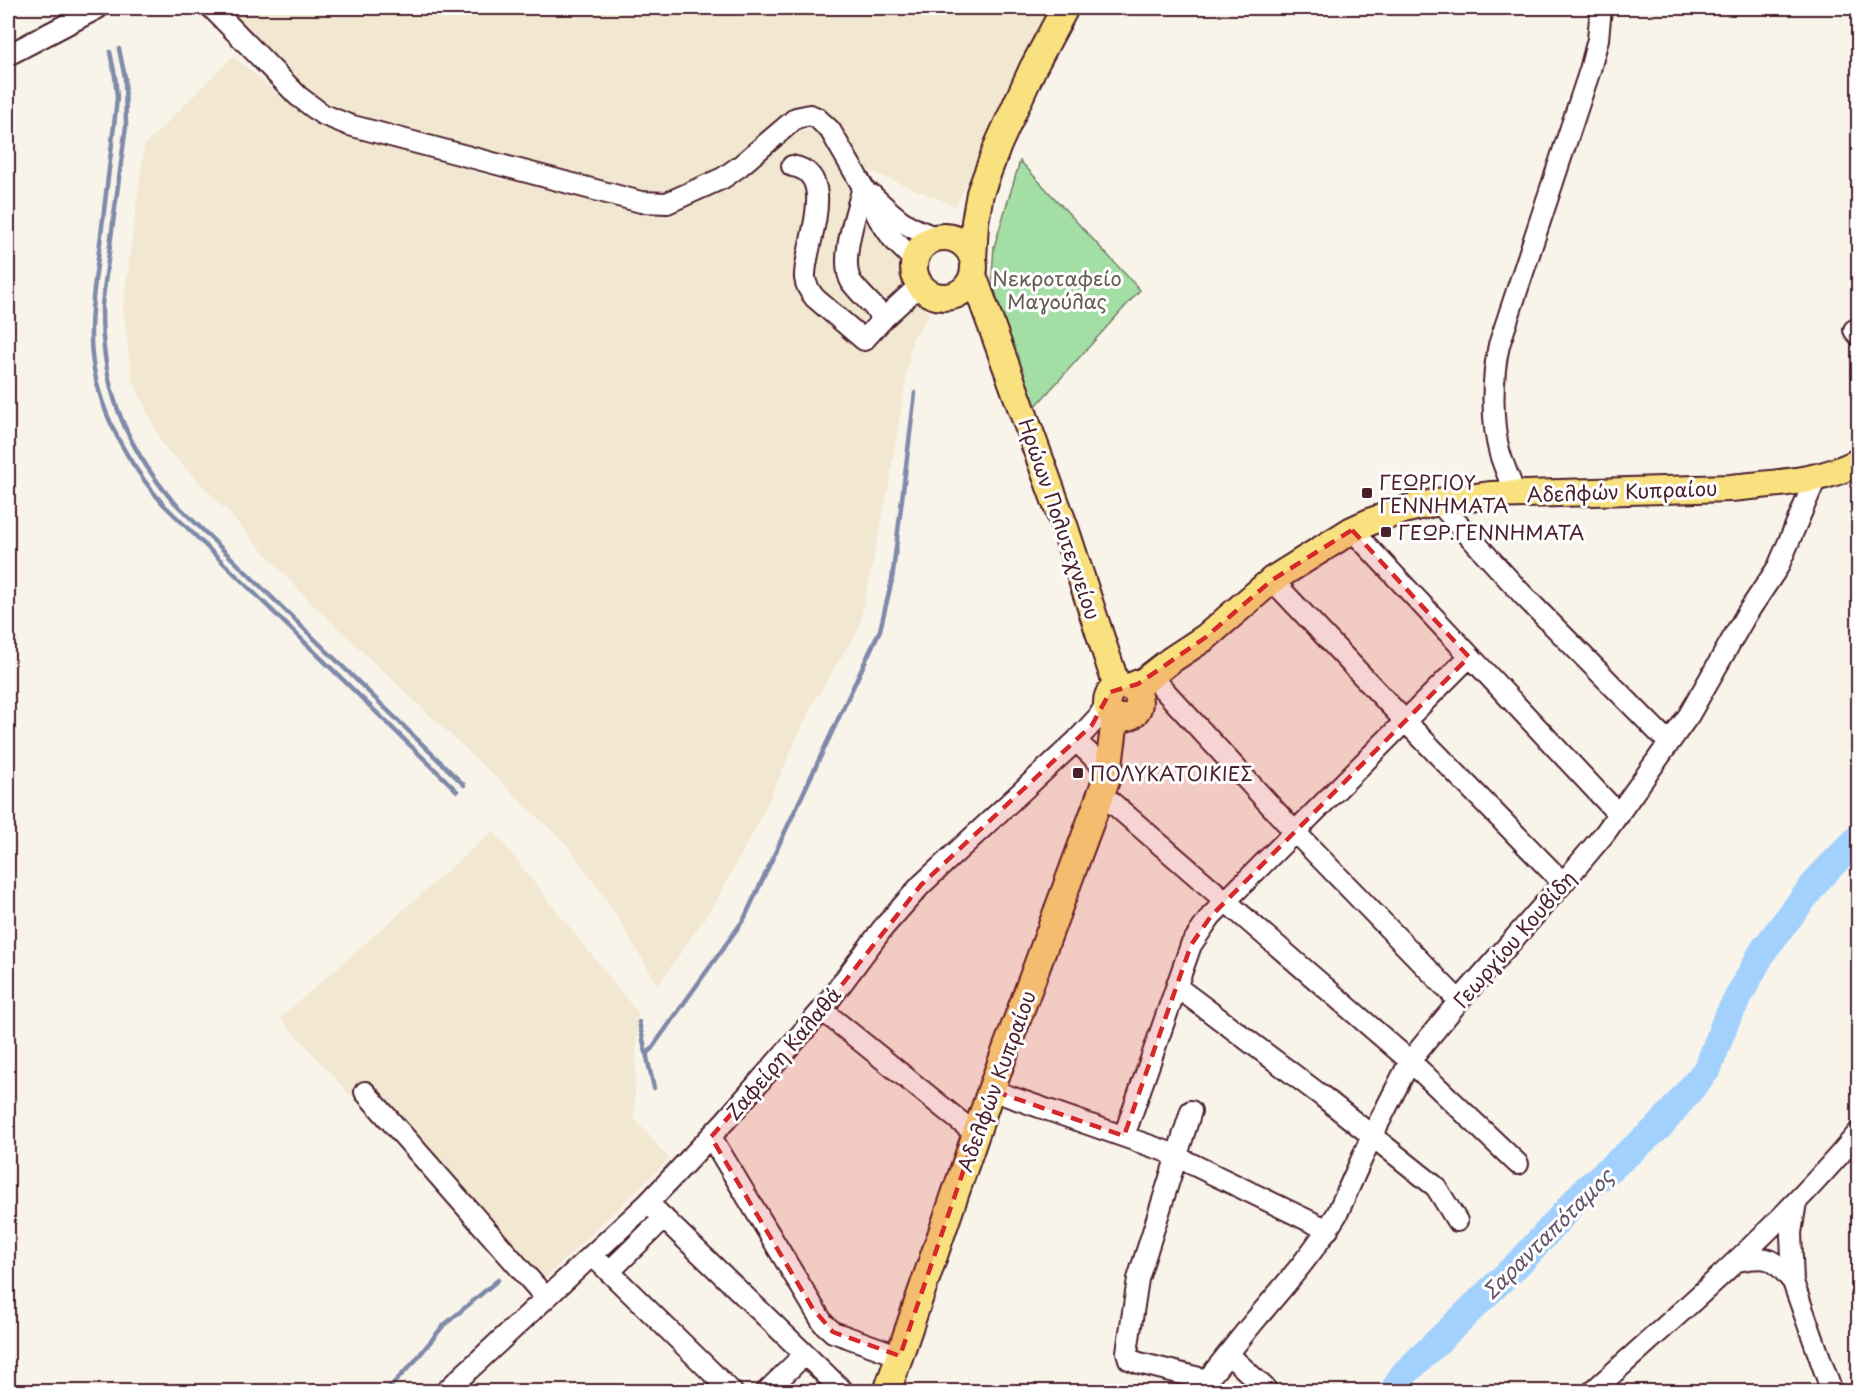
<svg xmlns="http://www.w3.org/2000/svg" width="1866" height="1399" font-family="'Playpen Sans',sans-serif">
	<style>
		.built { fill: #f2e7d1 }
		.green { fill: #a3dfa5; stroke: #767f68; stroke-width: 1.5 }
		.lines { fill: none; stroke-linecap: round; stroke-linejoin: round }
		.stream { stroke: #7f8aaa; stroke-width: 4.5 }
		.river { stroke: #a2d1fe; stroke-width: 28 }
		.minor-casing { stroke: #4a1f2b; stroke-width: 24 }
		.major-casing { stroke: #4a1f2b; stroke-width: 30 }
		.minor { stroke: #fff; stroke-width: 20 }
		.major { stroke: #fae180; stroke-width: 26 }
		.marked { fill: #d62828; fill-opacity: 0.2; stroke: #d62828; stroke-width: 4.5; stroke-dasharray: 12 8; stroke-linejoin: round }
		.poi-dot { fill: #4a1f2b; stroke: #fff; stroke-width: 2 }
		.labels { text-anchor: middle; dominant-baseline: central; stroke-width: 6; stroke-linejoin: round; paint-order: stroke }
		.park-label { font-size: 20px; fill: #655950; stroke: #fff }
		.poi-label { font-size: 20px; fill: #4a1f2b; stroke: #fff; text-anchor: start }
		.street-label { font-size: 20px; fill: #4a1f2b; stroke: #fff }
		.water-label { font-size: 21px; font-style: italic; fill: #64546a; stroke: #fff }
	</style>
	<rect width="100%" height="100%" fill="#f9f4ea"/>
	<filter id="ink" filterUnits="userSpaceOnUse"><feTurbulence type="fractalNoise" baseFrequency=".0167" numOctaves="2"/><feDisplacementMap in="SourceGraphic" scale="12" xChannelSelector="R" yChannelSelector="G"/><feConvolveMatrix kernelMatrix="1 2 1 2 8 2 1 2 1" color-interpolation-filters="sRGB"/></filter>
	<g filter="url(#ink)">
		<path class="built" d="M223,8H1048L956,206L860,167L821,111L804,105L791,111L735,160L711,175L677,191L650,195L332,110L302,93Z
			M233,56L314,124L505,181L511,174L656,217L732,184L793,132L810,130L823,137L929,315L912,340L889,485L859,628L813,703L762,815L716,902L658,985L604,896L568,846L309,601L224,508L162,444L132,379L123,309L144,146Z
			M493,831L638,1013L634,1118L669,1159L531,1292L280,1018Z"/>
		<path class="green" d="M1020,161L1140,290L1033,409L997,299L992,275L994,247Z"/>
		<g class="lines">
			<path class="stream" d="M119,49L125,78L126,126L102,305C101,382 121,439 171,499L464,785
				M110,52L115,76L117,98C112,146 106,194 100,243C96,273 91,303 91,333C90,397 123,458 164,505L457,791
				M639,1022L654,1088
				M647,1055L744,919L880,630L892,580L915,393
				M385,1392L414,1362L443,1326L498,1280"/>
			<path class="river" d="M1393,1392L1404,1374L1527,1255L1585,1190L1660,1126L1708,1068L1726,1020L1763,951L1820,877L1858,838"/>
			<g class="minor-casing">
				<path id="minor" d="M212,8L298,96L322,114L349,125L641,202L667,203L723,178L740,166L796,118L810,115L817,118L830,130L863,187L879,219L893,239L914,260
					M8,55L98,8
					M792,166C841,174 803,249 805,278C806,286 809,291 815,298L864,340L884,318L920,285
					M863,187C857,211 838,262 852,283C861,295 874,306 884,318
					M872,195C894,216 907,229 937,237
					M1854,330L1858,335
					M1515,494C1510,480 1504,467 1500,454C1491,423 1492,376 1499,345L1590,70L1598,39L1601,8
					M1438,502L1523,595L1669,743
					M1352,530L1619,815
					M1272,580L1405,721L1563,883
					M1162,688L1294,831L1459,1001
					M1076,741L1109,772
					M1102,794L1410,1061L1518,1164
					M1177,987L1322,1096L1436,1187L1457,1221
					M822,1010L977,1135
					M991,1090L1165,1151L1328,1230
					M365,1092L546,1298
					M1191,1111L1138,1279L1127,1352L1129,1359L1139,1363L1207,1380
					M1124,1136L1191,945L1211,916L1469,657
					M711,1137L823,1323L833,1332L900,1356
					M1796,1202L1791,1233L1793,1282L1832,1392
					M648,1203L844,1392
					M592,1255L732,1392
					M1737,1261C1769,1255 1773,1257 1793,1282
					M609,1272L664,1218
					M1228,1354L1265,1388
					M445,1392L648,1203L726,1120L822,1010L883,928L921,885L1076,741L1099,716L1107,702
					M766,1392L805,1354
					M1201,1392L1207,1380C1224,1360 1240,1338 1257,1318C1286,1284 1314,1252 1337,1214L1372,1136L1410,1061L1459,1001L1563,883L1605,833L1689,715L1746,615L1778,567L1816,478
					M1592,1392C1684,1309 1779,1228 1858,1133"/>
			</g>
			<g class="major-casing">
				<path id="major" d="M914 267a30 30 0 1 1 60 0a30 30 0 1 1-60 0Z
					M973,259L975,222L980,193L998,145L1033,68L1065,8
					M973,275L1065,528L1117,687
					M1107 702a16 16 0 1 1 32 0a16 16 0 1 1-32 0Z
					M1129,687L1144,681L1171,660L1206,637L1272,580L1352,530L1372,521L1407,509L1438,502L1492,495L1731,488C1774,483 1820,483 1858,462
					M887,1392L991,1090L1109,772C1109,753 1115,735 1114,716"/>
			</g>
			<use href="#minor" class="minor"/>
			<use href="#major" class="major"/>
		</g>
	</g>
	<path class="marked" d="M1352,530L1469,657L1211,916L1191,945L1124,1136L991,1090L900,1356L833,1332L813,1309L711,1137L822,1010L921,885L1092,725L1110,692L1138,684L1206,637L1272,580Z"/>
	<g class="poi-dot">
		<rect x="1361" y="487" width="12" height="12" rx="3"/>
		<rect x="1380" y="526" width="12" height="12" rx="3"/>
		<rect x="1072" y="767" width="12" height="12" rx="3"/>
	</g>
	<g class="labels">
		<g class="park-label">
			<text x="1057" y="278">Νεκροταφείο<tspan x="1057" dy="23">Μαγούλας</tspan></text>
		</g>
		<g class="poi-label">
			<text x="1379" y="482">ΓΕΩΡΓΙΟΥ<tspan x="1379" dy="23">ΓΕΝΝΗΜΑΤΑ</tspan></text>
			<text x="1398" y="532">ΓΕΩΡ.ΓΕΝΝΗΜΑΤΑ</text>
			<text x="1090" y="773">ΠΟΛΥΚΑΤΟΙΚΙΕΣ</text>
		</g>
		<g class="street-label">
			<text transform="translate(1622 491) rotate(-2)">Αδελφών Κυπραίου</text>
			<text transform="translate(1060 519) rotate(71)">Ηρώων Πολυτεχνείου</text>
			<text transform="translate(1514 939) rotate(-49)">Γεωργίου Κουβίδη</text>
			<text transform="translate(783 1053) rotate(-50)">Ζαφείρη Καλαθά</text>
			<text transform="translate(996 1081) rotate(-70)">Αδελφών Κυπραίου</text>
		</g>
		<g class="water-label">
			<text transform="translate(1547 1233) rotate(-45)">Σαρανταπόταμος</text>
		</g>
	</g>
	<rect width="1866" height="1399" fill="none" stroke="#fff" stroke-width="30"/>
	<rect x="15" y="15" width="1836" height="1369" fill="none" stroke="#4a1f2b" stroke-width="2" filter="url(#ink)"/>
</svg>
